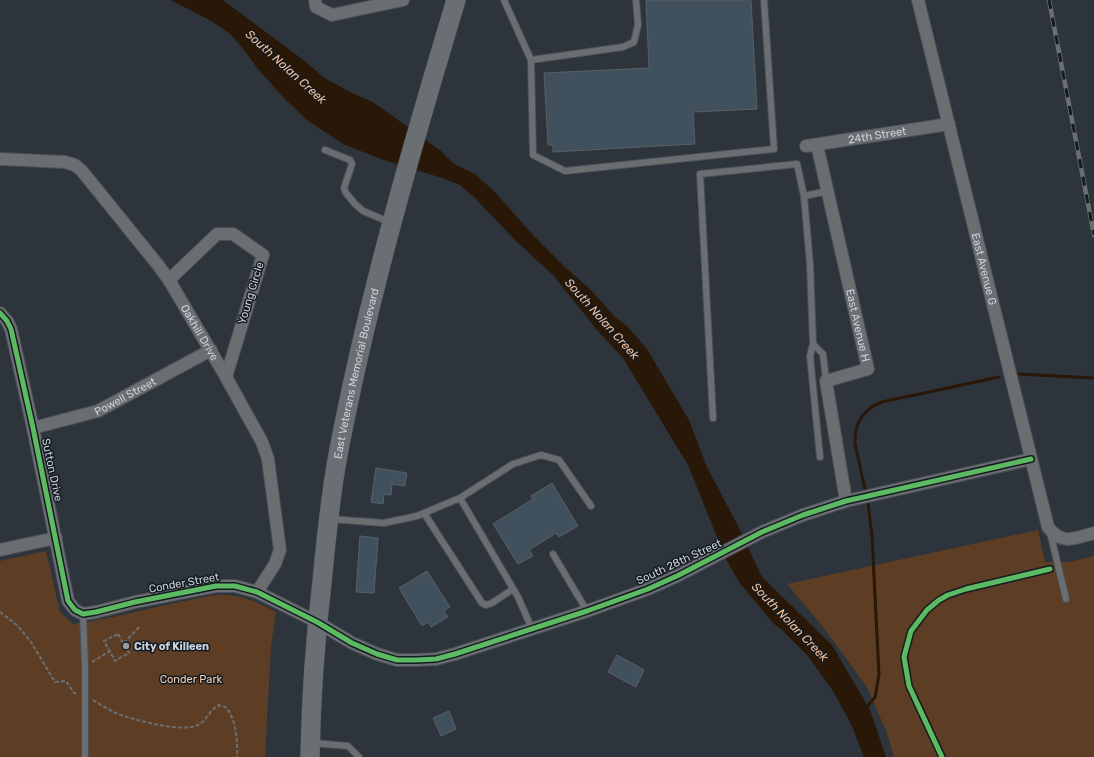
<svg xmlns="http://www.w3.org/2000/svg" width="1094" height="757" font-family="Rubik,sans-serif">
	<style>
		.green { fill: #5d3e25 }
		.water { fill: #291708 }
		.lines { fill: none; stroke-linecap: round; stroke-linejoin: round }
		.stream { stroke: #291708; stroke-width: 3 }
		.building { fill: #41505d; stroke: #5a5f65 }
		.service-casing { stroke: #4a5057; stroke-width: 8 }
		.minor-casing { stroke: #4a5057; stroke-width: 14 }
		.primary-casing { stroke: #4a5057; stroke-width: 20 }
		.path { stroke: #6c6f72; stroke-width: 2; stroke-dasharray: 4 2; stroke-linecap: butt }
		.service { stroke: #6b6e71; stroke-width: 6 }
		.minor { stroke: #6b6e71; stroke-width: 12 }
		.primary { stroke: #696f73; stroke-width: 19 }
		.rail-casing { stroke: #696f72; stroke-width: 4.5 }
		.rail { stroke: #151b21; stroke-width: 3; stroke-dasharray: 9; stroke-linecap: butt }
		.cycleway-casing { stroke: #151b21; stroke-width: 8 }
		.cycleway { stroke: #5cba63; stroke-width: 5 }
		.poi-dot { fill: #939ba3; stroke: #151b21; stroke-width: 1.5 }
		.labels { text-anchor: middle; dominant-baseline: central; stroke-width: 3; stroke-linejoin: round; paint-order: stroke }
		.street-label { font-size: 11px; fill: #cad2db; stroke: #151b21 }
		.poi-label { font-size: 11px; font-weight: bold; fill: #cad2db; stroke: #151b21; text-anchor: start }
		.park-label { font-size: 11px; fill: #f4ceb2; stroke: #151b21 }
		.water-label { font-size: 12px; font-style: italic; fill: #f7c095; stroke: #151b21 }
	</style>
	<rect width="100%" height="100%" fill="#2d343b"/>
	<path class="green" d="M1038,530L1045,562H1069L1094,556V757H894L887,733L867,687L823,627L787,584Z
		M46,551L60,612L73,624C109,619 143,610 179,602C191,600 205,596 218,595C239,593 259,603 276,612L271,646L265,757H0V561Z"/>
	<path class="water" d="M171,0H223L306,62L323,77L354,94L373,102L441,151L454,164L475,174L495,192L532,234L566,268L590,289L614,316L628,327L647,349L689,420L707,467L738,526L762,577L832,645L870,710L886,757H864L852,726L833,691L808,656L782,630L774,624L739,582L725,557L688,465L623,358L597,330L554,276L517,242L474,197L460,185L442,178L381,159L343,144L307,120L284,98L258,69L242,47L229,33L213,22Z"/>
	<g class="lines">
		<path class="stream" d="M1018,374L1094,378
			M865,489L855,444C854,424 863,409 882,402L999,377
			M866,708L875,697L879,675L872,536L868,503"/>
	</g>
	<path class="building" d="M646,0H751L757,109L693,112L695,144L553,152V145H548L544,73L649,68Z
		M376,468L407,473L405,486L392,484L391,495L384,494L383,504L371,502Z
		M552,483L578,526L559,537L556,533L529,550L533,556L518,564L493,524L533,499L531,496Z
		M360,536L378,538L374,593L356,592Z
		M427,571L450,607L444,611L448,617L431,627L428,622L422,626L399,588Z
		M617,655L644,670L636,687L608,672Z
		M449,711L456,729L441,736L433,718Z"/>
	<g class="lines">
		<g class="service-casing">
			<path id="service" d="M504,0L531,60L623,47L634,42L638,25L636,0
				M531,60L533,155L565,171L774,149L764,0
				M325,150L350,160L352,164L344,188L346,193L355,204L363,211L389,222
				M804,196L810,264L813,344L823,354L826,381
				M813,344L810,356L820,457
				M713,418L700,174L797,164L804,196L828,191
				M424,513L482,603L486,605L492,603L513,589
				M330,519L384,523L417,516L460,498
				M1050,532L1066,599
				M553,554L587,611
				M83,614L85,666V757
				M532,629L518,597L460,498L513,464L541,455L559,460L591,506
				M312,743L348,746L359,757"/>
		</g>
		<g class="minor-casing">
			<g id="minor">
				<path d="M315,0L316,7L332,15L403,0"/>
				<path id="s1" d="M918,0L1048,527C1062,546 1075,538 1094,533"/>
				<path id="s2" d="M817,145L868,369L826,381L846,501"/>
				<path id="s3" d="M806,146L949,124"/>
				<path id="s4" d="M0,159L65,162L75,165L82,171L158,265L169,280L226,377L262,442L268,459L280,550L275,564L257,592"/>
				<path d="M169,280L217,234H233L263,255L226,377"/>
				<path d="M0,313L7,321L11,329L33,428L68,601L75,610L83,614L96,612L135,602L216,586H235L257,592L317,622L352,643L377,654L397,660H416L436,659L455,654L587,611L648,589L679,575L762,532L803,515L846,501L1031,459"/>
				<path id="s5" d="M33,428L98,411L211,350"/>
				<path d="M0,550L56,538"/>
			</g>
		</g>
		<g class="primary-casing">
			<g id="primary">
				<path id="s6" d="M310,757C311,698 315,641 322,582C326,540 330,497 338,455C367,301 411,150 456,0"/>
			</g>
		</g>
		<path class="path" d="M0,612L18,626L31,642L55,682L66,681L74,693L77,694
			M118,634L129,653L115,661L104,641Z
			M124,643L140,626
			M92,662L110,651
			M93,700C101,705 109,710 118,714C135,720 183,734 200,724C207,720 209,710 219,705C221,706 224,706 225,707C236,715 238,745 237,757"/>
		<use href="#service" class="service"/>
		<use href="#minor" class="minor"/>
		<use href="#primary" class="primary"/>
		<g class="rail-casing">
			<path id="rail" d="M1049,0L1094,235"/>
		</g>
		<use href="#rail" class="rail"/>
		<g class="cycleway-casing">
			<path id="cycleway" d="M0,313L7,321L11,329L33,428L68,601L75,610L83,614L96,612L135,602L216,586H235L257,592L317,622L352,643L377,654L397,660H416L436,659L455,654L587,611L648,589L679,575L762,532L803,515L846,501L1031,459
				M942,757L909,686L904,657L911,631L927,610L939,600L948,595L966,589L1050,569"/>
		</g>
		<use href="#cycleway" class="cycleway"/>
	</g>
	<circle class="poi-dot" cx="126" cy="646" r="4"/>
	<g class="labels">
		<g class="street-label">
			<text stroke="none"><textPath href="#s3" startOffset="72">24th Street</textPath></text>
			<text stroke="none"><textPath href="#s1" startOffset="277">East Avenue G</textPath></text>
			<text transform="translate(251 293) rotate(-73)">Young Circle</text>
			<text stroke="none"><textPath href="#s2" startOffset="185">East Avenue H</textPath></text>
			<text stroke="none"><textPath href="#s4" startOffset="285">Oakhill Drive</textPath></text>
			<text stroke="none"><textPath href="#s6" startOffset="387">East Veterans Memorial Boulevard</textPath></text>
			<text stroke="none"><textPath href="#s5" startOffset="98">Powell Street</textPath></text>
			<text transform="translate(52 470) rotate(78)">Sutton Drive</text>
			<text transform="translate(679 562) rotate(-25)">South 28th Street</text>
			<text transform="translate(184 583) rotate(-10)">Conder Street</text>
		</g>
		<g class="poi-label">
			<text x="134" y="646">City of Killeen</text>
		</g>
		<g class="park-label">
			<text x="191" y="679">Conder Park</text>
		</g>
		<g class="water-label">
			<text transform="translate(286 67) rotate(42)">South Nolan Creek</text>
			<text transform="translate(602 319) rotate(48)">South Nolan Creek</text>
			<text transform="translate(790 622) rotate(46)">South Nolan Creek</text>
		</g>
	</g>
</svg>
